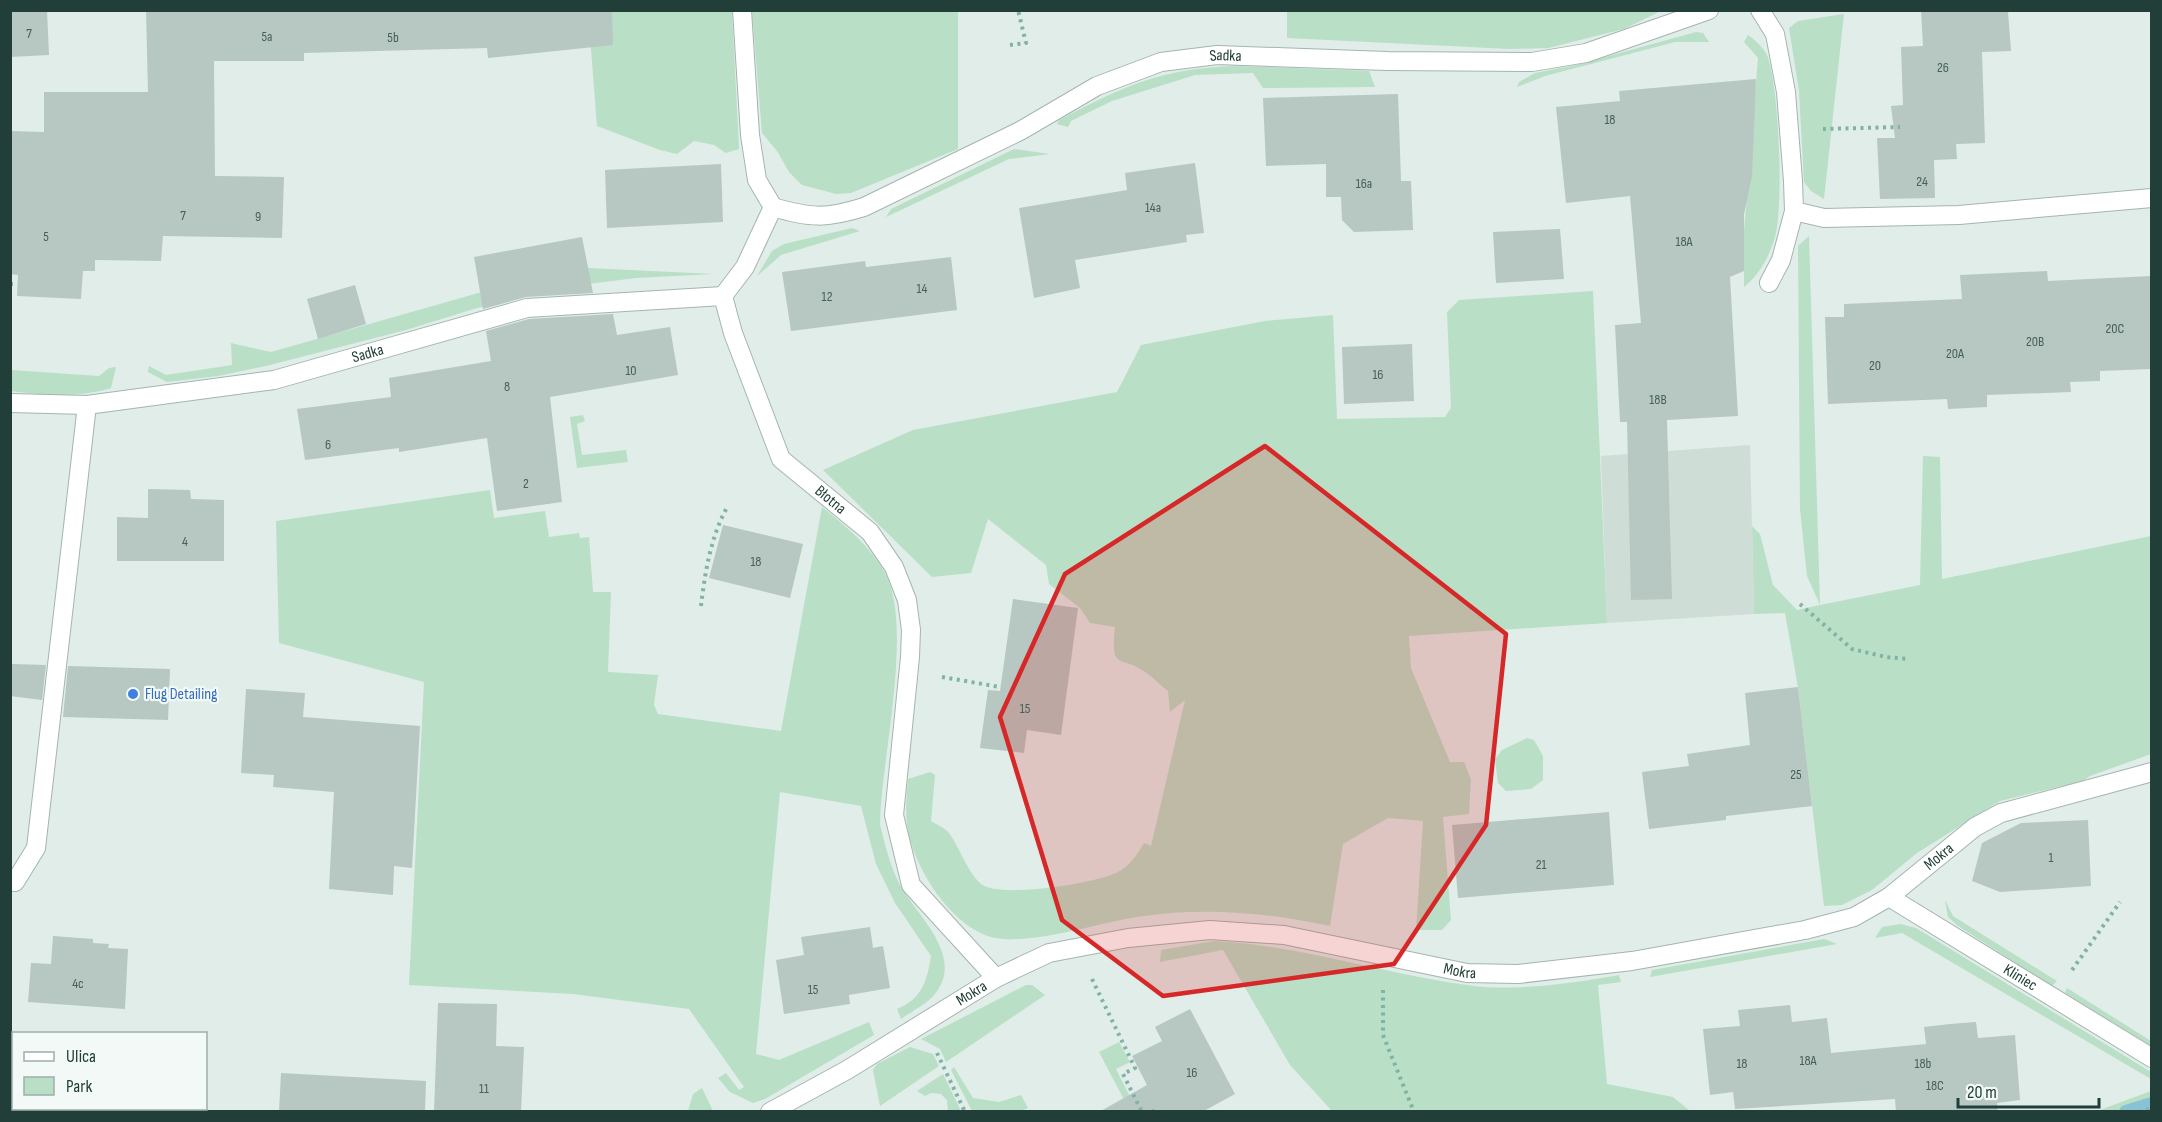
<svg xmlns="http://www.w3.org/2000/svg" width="2162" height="1122" font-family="'Sofia Sans Condensed',sans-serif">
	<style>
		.built { fill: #cfddd7 }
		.green { fill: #b9dfc6 }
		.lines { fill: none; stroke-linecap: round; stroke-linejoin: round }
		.stream { stroke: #87c3d4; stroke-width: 14 }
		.building { fill: #b7c7c2 }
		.minor-casing { stroke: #a4b5b0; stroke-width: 20 }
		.path { stroke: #80b2a6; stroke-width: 4; stroke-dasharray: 3 4.5; stroke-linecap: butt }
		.minor { stroke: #fff; stroke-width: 18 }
		.marked { fill: #d62828; fill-opacity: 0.2; stroke: #d62828; stroke-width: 4.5; stroke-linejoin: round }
		.shop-dot { fill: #3f7fe0; stroke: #f2f9f6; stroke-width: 2 }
		.labels { text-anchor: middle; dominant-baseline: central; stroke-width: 4.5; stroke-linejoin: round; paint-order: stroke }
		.number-label { font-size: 14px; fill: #46605a }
		.street-label { font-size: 16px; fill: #213e38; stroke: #f2f9f6 }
		.shop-label { font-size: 16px; fill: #366cbe; stroke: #f2f9f6; text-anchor: start }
	</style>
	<rect width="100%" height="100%" fill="#e1ede8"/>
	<path class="built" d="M1750,445L1754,614L1607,623L1601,456Z"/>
	<path class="green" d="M588,11H732L739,149L726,153L714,145L694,141L677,154L660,150L597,126Z
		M752,11H958V149L851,193L836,194L802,185L789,172L777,151L762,133Z
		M1287,11V10L1661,11L1624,29L1548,48L1510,49L1287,38Z
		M1844,14L1824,199L1811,191L1804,182L1799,91L1789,28L1798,21Z
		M1696,32L1703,33L1709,42H1675L1545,76L1517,87L1519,82L1535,73L1576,65Z
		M1748,35C1755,40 1763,47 1767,55C1779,85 1784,206 1775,237C1769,257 1760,274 1744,287V231L1758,58L1744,42Z
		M1237,66L1369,71L1375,87L1263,88L1253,73L1195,75L1112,101L1071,121L1068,127L1057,124L1059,120C1124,86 1162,68 1237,66Z
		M1014,149L1050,154L1009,159L886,217L891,209Z
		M852,228L860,231L781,255L757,276L772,251L784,244Z
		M1809,236L1820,605L1920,585L1923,456L1940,457L1942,579L2151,536V754L2090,776L2083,781L2000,801L1917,853L1872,890L1842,905L1824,906L1798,687L1785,613L1754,614L1752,526L1760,534L1773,585L1797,610L1820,605L1807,576L1800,509L1798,246Z
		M588,268L714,274L636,278L564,287L477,308L406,330L270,365L218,376L167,382L148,372L149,366L166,375L232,365L231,343L271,352L521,281Z
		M1593,291L1607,623L1409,636L1411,668L1450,762H1464L1471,779L1469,814L1443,817L1451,920L1442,930H1416L1423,821L1388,818L1343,844L1330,926C1269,913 1206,907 1144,916C1103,921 1036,945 995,938C952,929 912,866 907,824C905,809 907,794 908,779L930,772L935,775L931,821C936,824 942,827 946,830C957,840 966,871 981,884C999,899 1095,883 1116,873C1129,867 1137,855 1144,843L1151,846L1185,700L1170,712L1168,691C1160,685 1153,677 1145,672C1120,654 1110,672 1115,627L1090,623L1080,608L1049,584L1046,565L988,519L971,573L932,577L823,470L913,430L1117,392L1141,345L1265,321L1333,315L1337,419L1445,417L1451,408L1447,312L1459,300Z
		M116,367L111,388C79,398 43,395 11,391V370L99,376L109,368Z
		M583,415L585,421L577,424L582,455L626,450L628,462L577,468L570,417Z
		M490,490L494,518L545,511L549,537L579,533L580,538L589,537L593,592H611L608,672L658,675L654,705L658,714L781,731L822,507C847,527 869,545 885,573C914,627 881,759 880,824C885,845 890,866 900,885C918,917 965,956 935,994C927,1004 912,1011 901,1019L897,1009C922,999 927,981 931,956L895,903L876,864L861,806L780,792L756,1054L779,1060L869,1022L874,1035L765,1099L753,1103L730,1092L718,1078L726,1073L739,1090L744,1087L689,1009L573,994L409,985L424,682L279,643L276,521Z
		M1527,738L1534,740L1543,756V780L1531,789L1506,791L1498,783L1495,759L1502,750Z
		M1945,900L1953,916L2057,981L2052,986L1958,926L1948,917Z
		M1900,924L1916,928L2151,1072V1079L1902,933L1875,938L1882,927Z
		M1824,939L1837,944L1650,977L1652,970Z
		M1214,941C1302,945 1386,975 1474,986C1517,991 1576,983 1619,975L1621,982L1598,985L1607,1084L1673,1097L1690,1111H1332L1290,1065L1223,950L1160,962L1161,950Z
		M1026,985H1032L1045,995L946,1062L940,1049L921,1039Z
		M2067,988L2151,1041V1046L2065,993Z
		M1119,1042L1130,1062L1116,1069L1137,1111H1130L1099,1052Z
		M910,1047L933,1054L939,1066L880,1106L873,1070L877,1064Z
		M954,1067L973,1098L999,1102L1021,1095L1028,1108L1021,1111H972L951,1070Z
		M943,1074L961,1111H948L947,1100L941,1094L931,1093L925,1096L917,1091Z
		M702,1088L713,1111H688L693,1094Z
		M2151,1091V1111H2097Z"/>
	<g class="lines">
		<path class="stream" d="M2126,1112L2152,1104"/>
	</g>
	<path class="building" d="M10,10H47L49,55L10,57Z
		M146,10H612L613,45L488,58L487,48L304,53V61H214L215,176L284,177L282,238L163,236L161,261L95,260V271H83L81,299L17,296L18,275L10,274V131L44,132V92H148Z
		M1921,10L2008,12L2011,51L1982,52L1985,143L1956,144L1957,159L1934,160L1935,198L1880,199L1877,138H1895L1891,106L1903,105L1901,47L1923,46Z
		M1756,79L1752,176L1744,214V271L1730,277L1738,416L1667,420L1672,599L1631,600L1627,422H1620L1615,325L1641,323L1630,196L1566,203L1556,107L1620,101L1619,91Z
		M1398,94L1401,181H1411L1413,230L1354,232L1342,220L1341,197H1326V164L1266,166L1263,98Z
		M1195,163L1204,233L1186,235L1187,242L1075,260L1080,288L1034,298L1019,208L1127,190L1125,173Z
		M721,164L723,222L607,228L605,170Z
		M1560,229L1564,279L1496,283L1493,232Z
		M582,237L593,293L526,297L483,309L474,257Z
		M951,257L957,310L791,331L782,272L865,261L866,267Z
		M2047,271L2048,281L2151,276V369L2100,371V381L2070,382L2071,392L1987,395V407L1948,409L1947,399L1828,404L1825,317H1844V304L1962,299L1960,275Z
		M355,285L366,324L318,339L307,299Z
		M613,314L617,335L670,327L678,375L550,397L562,502L497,511L487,438L399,452V448L305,460L297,409L391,397L389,378L491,361L486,331L529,319Z
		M1412,344L1414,401L1344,404L1342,347Z
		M148,489L190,490L191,499L224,500V561H117V517L148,518Z
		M723,525L803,544L790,598L709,578Z
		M1013,599L1078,608L1061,735L1027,730L1024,753L980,748L988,690L1000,691Z
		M10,664L46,665L42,700L10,696Z
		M68,666L170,669L168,720L63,717Z
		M1798,687L1812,806L1726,816V820L1649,829L1642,772L1689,766L1687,754L1750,745L1745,693Z
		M246,689L305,693L303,717L420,726L412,868L394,866L393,895L329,889L334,792L273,787L274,775L241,773Z
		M1609,812L1614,885L1458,898L1452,825Z
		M2088,820L2091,886L2000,892L1972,881L1982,843L2021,823Z
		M870,927L873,948L883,946L890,988L849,995L850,1004L784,1014L776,960L804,955L801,937Z
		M53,936L93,939V943L109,944L108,948L128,949L125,1009L28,1002L31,963L51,964Z
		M438,1003L497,1004L496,1046L524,1047L521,1112H434Z
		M1790,1005L1792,1022L1827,1018L1831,1053L1926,1044L1924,1027L1950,1024L1976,1022L1978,1038L2015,1035L2020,1100L1997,1103L1998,1112H1896L1895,1099L1735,1109L1733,1092L1710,1095L1703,1029L1740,1026L1738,1010Z
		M1190,1009L1235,1094L1202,1112H1099L1147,1085L1132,1056L1162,1041L1155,1027Z
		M281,1073L426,1081L425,1112H279Z"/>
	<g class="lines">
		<g class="minor-casing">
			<g id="minor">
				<path d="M742,10L750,135L757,180L773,207"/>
				<path d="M1760,10L1775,34L1786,92L1793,181L1794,211L1781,260L1769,283"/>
				<path id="s1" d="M773,207C810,218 826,219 864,207L1020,131L1097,86L1161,62L1217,55L1387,61L1532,62L1586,53L1709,10"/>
				<path id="s2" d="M773,207L745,267L723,296L733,333L781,459L870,532L894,567L907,600L911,630L910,657L894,815L911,885L996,978"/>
				<path d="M1794,211L1824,218L1959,215L2152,198"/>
				<path id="s3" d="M10,403L87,405L274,380L527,308L723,296"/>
				<path d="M15,882L36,848L87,405"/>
				<path id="s4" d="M1889,897L2152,1058"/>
				<path id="s5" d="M770,1112L847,1070L996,978L1049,953L1128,938L1210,930L1284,935L1467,973L1518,974L1632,961L1805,930L1854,917L1889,897L1975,827L2001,813L2152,772"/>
			</g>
		</g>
		<path class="path" d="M1010,45L1026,43L1018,10
			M1823,129L1900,127
			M10,284H15
			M1800,604L1852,649L1886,657L1908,659
			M701,606C705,572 711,535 728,506
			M942,677L1000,687
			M2072,970L2120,902
			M1092,979L1135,1068L1123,1074L1142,1112
			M1383,990V1035L1414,1112
			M937,1053L965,1112
			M1152,1112L1155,1110
			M2139,1112L2152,1108"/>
		<use href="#minor" class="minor"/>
	</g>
	<path class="marked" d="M1265,446L1506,634L1486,825L1394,964L1163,996L1062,920L1000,717L1065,574Z"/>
	<circle class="shop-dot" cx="133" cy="694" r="6"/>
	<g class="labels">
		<g class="number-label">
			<text x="29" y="33">7</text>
			<text x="267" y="36">5a</text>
			<text x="393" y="37">5b</text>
			<text x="1943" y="67">26</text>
			<text x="1610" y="119">18</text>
			<text x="1922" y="181">24</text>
			<text x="1364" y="183">16a</text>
			<text x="1153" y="207">14a</text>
			<text x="183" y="215">7</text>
			<text x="258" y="216">9</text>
			<text x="46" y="236">5</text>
			<text x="1684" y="241">18A</text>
			<text x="922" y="288">14</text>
			<text x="827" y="296">12</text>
			<text x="2115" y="328">20C</text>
			<text x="2035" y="341">20B</text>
			<text x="1955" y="353">20A</text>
			<text x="1875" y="365">20</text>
			<text x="631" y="370">10</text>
			<text x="1378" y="374">16</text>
			<text x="507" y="386">8</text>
			<text x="1658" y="399">18B</text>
			<text x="328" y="444">6</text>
			<text x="526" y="483">2</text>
			<text x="185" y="541">4</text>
			<text x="756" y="561">18</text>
			<text x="1025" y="708">15</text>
			<text x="1796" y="774">25</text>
			<text x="2051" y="857">1</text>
			<text x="1541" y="864">21</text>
			<text x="78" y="983">4c</text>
			<text x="813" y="989">15</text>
			<text x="1808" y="1060">18A</text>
			<text x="1742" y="1063">18</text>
			<text x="1923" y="1063">18b</text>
			<text x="1192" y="1072">16</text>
			<text x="1935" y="1085">18C</text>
			<text x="484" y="1088">11</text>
		</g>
		<g class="street-label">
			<text stroke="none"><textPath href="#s1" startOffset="489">Sadka</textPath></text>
			<text stroke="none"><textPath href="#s3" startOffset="363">Sadka</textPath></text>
			<text stroke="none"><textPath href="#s2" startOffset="340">Błotna</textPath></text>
			<text stroke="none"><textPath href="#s5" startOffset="1242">Mokra</textPath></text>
			<text stroke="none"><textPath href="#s5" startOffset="738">Mokra</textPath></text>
			<text stroke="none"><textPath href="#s4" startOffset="154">Kliniec</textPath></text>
			<text stroke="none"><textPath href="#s5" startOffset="234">Mokra</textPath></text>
		</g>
		<g class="shop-label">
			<text x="145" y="694">Flug Detailing</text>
		</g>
	</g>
	<rect width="2162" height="1122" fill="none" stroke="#213e38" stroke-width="24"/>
	<rect x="12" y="1032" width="195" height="78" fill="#f2f9f6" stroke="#9eaeaa" stroke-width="1.5"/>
	<rect x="24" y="1052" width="30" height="9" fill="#ffffff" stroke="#9eaeaa" stroke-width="1.5"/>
	<text x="66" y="1062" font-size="18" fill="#213e38">Ulica</text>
	<rect x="24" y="1077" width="30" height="18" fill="#b9dfc6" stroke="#9eaeaa" stroke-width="1.5"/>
	<text x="66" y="1092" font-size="18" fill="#213e38">Park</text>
	<path d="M1958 1098v9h141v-9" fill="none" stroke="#213e38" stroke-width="3"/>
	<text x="1967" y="1098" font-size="18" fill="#213e38" stroke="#f2f9f6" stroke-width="4.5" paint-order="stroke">20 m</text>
</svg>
